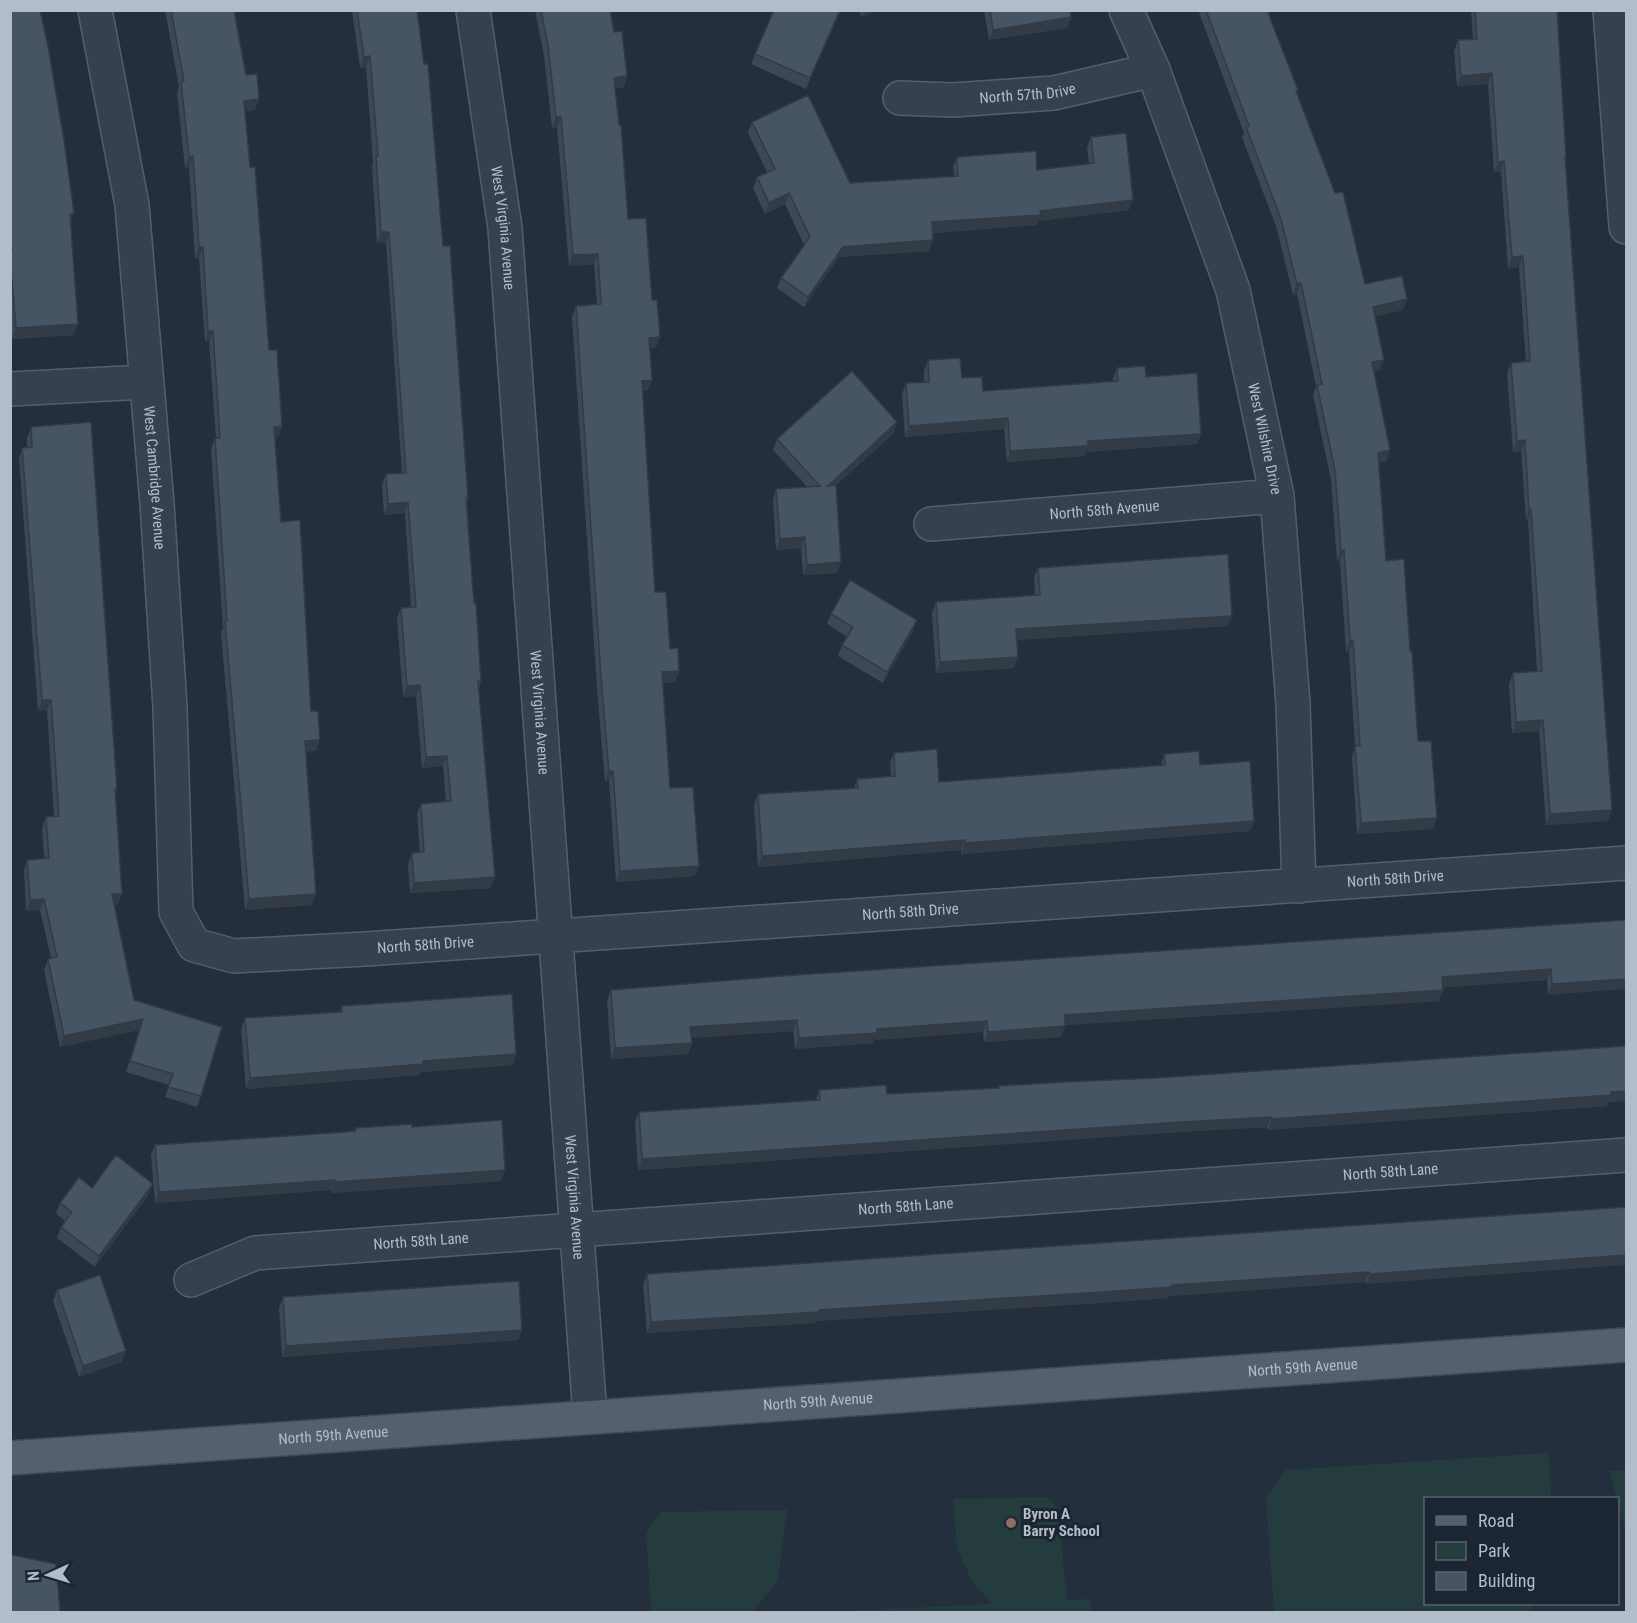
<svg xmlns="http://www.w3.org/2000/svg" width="1637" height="1623" font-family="'Roboto Condensed',sans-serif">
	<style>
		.green { fill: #253c3e }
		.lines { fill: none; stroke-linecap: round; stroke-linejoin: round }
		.minor-casing { stroke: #555f6b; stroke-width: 36 }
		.major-casing { stroke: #404a56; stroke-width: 36 }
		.minor { stroke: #37414d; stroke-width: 33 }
		.major { stroke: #55606d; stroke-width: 33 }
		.wall { fill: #3d4856 }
		.shaded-wall { fill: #323b46 }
		.building { fill: #475464; stroke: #323b46; stroke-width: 1.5 }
		.education-dot { fill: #8d6e63; stroke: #1c2632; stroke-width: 2 }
		.labels { text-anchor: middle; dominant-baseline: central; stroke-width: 6; stroke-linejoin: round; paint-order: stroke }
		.street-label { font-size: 15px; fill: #b3bcc9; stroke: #1c2632 }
		.poi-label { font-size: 15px; font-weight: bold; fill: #b3bcc9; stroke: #1c2632; text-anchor: start }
	</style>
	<rect width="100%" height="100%" fill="#232f3d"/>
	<path class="green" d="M1549,1453L1551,1498H1426V1604H1533L1528,1612H1274L1266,1497L1286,1470Z
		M1626,1470V1531L1609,1471Z
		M1048,1497L1058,1508L1067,1600L1090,1599L1091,1612H827L992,1604L972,1581L957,1549L953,1499Z
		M787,1510L778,1581L752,1612H651L646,1533L661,1512Z"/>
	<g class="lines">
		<g class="minor-casing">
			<g id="minor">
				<path id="s1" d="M95,10L132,205L157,504L170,707L176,912L194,945L234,956L365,949L1626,863"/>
				<path id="s2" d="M473,10L505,228L590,1416"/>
				<path id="s3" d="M1126,10L1153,70L1233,290L1277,496L1293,704L1299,886"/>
				<path d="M1610,10L1626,227"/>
				<path id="s4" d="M900,98L953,100L1054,93L1153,70"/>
				<path d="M10,389L145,382"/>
				<path id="s5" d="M931,524L1277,496"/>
				<path id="s6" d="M191,1280L255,1253L1626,1155"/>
			</g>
		</g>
		<g class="major-casing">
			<g id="major">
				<path id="s7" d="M10,1458L1626,1345"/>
			</g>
		</g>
		<use href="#minor" class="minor"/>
		<use href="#major" class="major"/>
	</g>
	<path class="wall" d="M10,10L71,224L74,335L12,339L10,322Z
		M165,10H234L246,75L255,110L245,111L269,350L282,426L278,437H275L281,522L311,711L320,740L316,751H306L312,905L245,910L221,632L223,628L211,449L215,438H216L209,342H205L199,258H195L189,167L185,168L177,93L179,87Z
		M352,10H417L443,246L468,498L467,503L474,603L481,681L479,688L491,888L410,893L408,864L412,853H420L417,814L421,804L446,802L443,766L422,768L416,696L403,697L397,619L401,608L411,607L405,513L384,515L382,485L386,474L402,473L386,242L377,243L372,167L373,162L366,67L360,68Z
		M535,10H610L624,87L615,88L628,219L652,300L656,348H650L652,380L648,390L642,391L655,592L670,649L679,671L675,682L663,683L670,788L695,876L616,882L609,781L605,782L597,688L572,317L576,306L597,305L594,264L569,266L557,127L552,128L544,56Z
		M859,10H875L862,17Z
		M984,10H1070L1071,17L1067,28L989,40Z
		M1198,10H1270L1269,15L1365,284L1403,310L1375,316L1380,370L1374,372L1387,461L1379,462L1386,561L1410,651L1418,741L1433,829L1357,834L1352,757L1355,746L1349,652H1346L1340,561H1337L1331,480L1313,395L1316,386L1297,294L1293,295L1277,229L1242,137L1244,133Z
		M1471,10H1557L1566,157L1565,161L1608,821L1546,825L1539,731L1512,733L1509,684L1513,673L1537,672L1528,520H1526L1521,451L1513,452L1507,373L1511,363L1526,362L1519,267L1508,268L1501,172H1494L1488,84L1457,86L1454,51L1458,40L1473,39Z
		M838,17L806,89L751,64L755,54Z
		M752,122L850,183L954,176L953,167L957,157L1037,170L1089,164L1087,148L1091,137L1129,210L1038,221L1037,225L933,233L929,251L839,257L804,307L777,288L781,278L804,245L785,204L765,214L753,188L757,177L767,172L748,133Z
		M928,360L983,391L1113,381V379L1117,368L1146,377L1201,434L1197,444L1086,452L1084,456L1007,462L1004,429L905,437L902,394L906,383L924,382V371Z
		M31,427L117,789L115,794L118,905H114L134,1000L201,1096L197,1107L165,1097L169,1085L126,1072L139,1030L60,1047L44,970L48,959L51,958L40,910L26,911L24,870L27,860L44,858L42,828L46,817H54L47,710L38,711L19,459L22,448H27V438Z
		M894,433L836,485L841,562L837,573L803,575L801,548L776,550L773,500L776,489L807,487L773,450L777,439Z
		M1038,568L1228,626L1017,640L1014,668L936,673L932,613L936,602L1035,595L1034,578Z
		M831,614L913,631L883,683L838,656L842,645L847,637L827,624Z
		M894,753L939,782L1161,765L1164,754L1200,765L1254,821L1250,831L961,854V850L758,867L754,805L758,794L854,788L857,779L891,776L890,763Z
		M1626,920L1548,995L1547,980L1443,987L1439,1001L1065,1025L1061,1037L984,1042L983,1032L874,1040L873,1043L795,1049L793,1031L691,1038L692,1043L688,1054L611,1059L607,1000L611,990Z
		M342,1006L516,1054L513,1065L420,1072L419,1075L246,1089L241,1029L245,1018L340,1012Z
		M1626,1043V1101L1608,1102L1607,1106L1268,1130L1267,1127L1178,1132L638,1170L635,1122L639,1112L816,1100L819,1090L887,1094L999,1088V1086L1156,1078L1625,1046Z
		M412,1127L505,1170L501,1181L331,1193V1190L155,1203L151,1155L155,1145L331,1133L355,1131L356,1128Z
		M92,1188L149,1194L95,1267L57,1238L61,1227L65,1221L56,1213L60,1203Z
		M1626,1207L1366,1284L1365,1282L1169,1296L1168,1298L1098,1303L816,1321L815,1323L647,1333L643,1285L647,1274Z
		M57,1290L126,1351L122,1362L79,1377L53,1301Z
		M283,1297L522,1330L518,1340L282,1357L279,1308Z"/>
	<path class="shaded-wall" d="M840,10L838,17L806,89L810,78Z
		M865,10H875L862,17Z
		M1071,17L1067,28L989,40L993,30Z
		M370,56L366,67L360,68L364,57Z
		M1492,73L1488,84L1457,86L1461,76Z
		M627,76L624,87L610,89L614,78Z
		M259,99L255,110L240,112L244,101Z
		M556,117H561L557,127L552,128Z
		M193,156L189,167L185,168L189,157Z
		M1504,161L1501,172H1494L1498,162Z
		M789,193L785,204L765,214L769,203Z
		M1133,200L1129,210L1038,221L1037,225L928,233L932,222Z
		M74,213L71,224L70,214Z
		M381,232H389L386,242L377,243Z
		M933,240L929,251L839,257L804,307L808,297L843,247Z
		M199,247H203L199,258H195Z
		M598,254L594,264L569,266L573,255Z
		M1523,256L1519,267L1508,268L1512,257Z
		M1301,283L1297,294L1293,295L1297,284Z
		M1407,299L1403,310L1369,318L1373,307Z
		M78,324L74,335L12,339L16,328Z
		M213,331L209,342H205L208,332Z
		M660,337L656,348L645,349L649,338Z
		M1384,360L1380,370L1368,373L1372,362Z
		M652,380L648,390L638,391L642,381Z
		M1008,418L1004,429L905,437L909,426Z
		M897,422L894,433L824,496L828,486Z
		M282,426L278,437H270L274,427Z
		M1201,434L1197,444L1086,452L1084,456L1007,462L1010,451L1088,441Z
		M1525,440L1521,451L1513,452L1517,441Z
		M1390,450L1387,461L1374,463L1378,453Z
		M408,502L405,513L384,515L388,504Z
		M1529,509H1531L1528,520H1526Z
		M805,537L801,548L776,550L780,539Z
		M1344,550L1340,561H1337L1341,551Z
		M841,562L837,573L803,575L807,565Z
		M1232,616L1228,626L1012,640L1016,629Z
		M917,620L913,631L883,683L887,672Z
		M1350,641H1353L1349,652H1346Z
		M1018,657L1014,668L936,673L940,662Z
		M679,671L675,682L658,683L662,672Z
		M420,685L416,696L403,697L407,686Z
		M42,700H51L47,710L38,711Z
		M1543,720L1539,731L1512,733L1516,722Z
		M320,740L316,751L301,752L305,741Z
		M447,756L443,766L422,768L426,757Z
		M609,771H613L609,781L605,782Z
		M1612,810L1608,821L1546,825L1550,814Z
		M1437,818L1433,829L1357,834L1361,823Z
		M1254,821L1250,831L961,854L965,843Z
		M965,840L961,850L758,867L762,856Z
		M699,866L695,876L616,882L620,871Z
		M495,877L491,888L410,893L414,883Z
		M112,894H122L118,905H108Z
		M316,894L312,905L245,910L249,899Z
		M44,899L40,910L26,911L30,900Z
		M1551,969L1547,980L1438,988L1442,977Z
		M1626,979V989L1548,995L1552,984Z
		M1443,990L1439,1001L1061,1025L1065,1015Z
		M143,1019L139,1030L60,1047L64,1036Z
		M797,1020L793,1031L687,1038L690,1027Z
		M987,1021L983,1032L874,1040L873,1043L795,1049L799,1038L877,1029Z
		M1065,1026L1061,1037L984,1042L988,1032Z
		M692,1043L688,1054L611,1059L615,1048Z
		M516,1054L513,1065L420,1072L419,1075L246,1089L250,1078L423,1061Z
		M1626,1091V1101L1608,1102L1607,1106L1268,1130L1272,1119Z
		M1271,1117L1267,1127L1178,1132L638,1170L642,1159L1182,1122Z
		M505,1170L501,1181L331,1193L335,1182Z
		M335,1180L331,1190L155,1203L159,1192Z
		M153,1184L149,1194L95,1267L99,1256Z
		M1626,1255V1265L1366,1284L1370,1274Z
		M1369,1272L1365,1282L1169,1296L1168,1298L1098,1303L816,1321L815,1323L647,1333L651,1322Z
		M522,1330L518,1340L282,1357L286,1346Z
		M126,1351L122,1362L79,1377L83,1366Z"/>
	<path class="building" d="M10,10H40L48,46L64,140L74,213L70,214L78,324L16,328L10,255V251H12L10,239Z
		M171,10H234L246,75L257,74L259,99L244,101L250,167H255L269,350H277L282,426L274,427L281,522L300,520L311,711H318L320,740L305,741L316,894L249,899L225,621H227L215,438H220L213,331L208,332L203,247H199L193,156L189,157L181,82L184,81Z
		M357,10H417L424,64H428L443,246H450L468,498H466L474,603H476L481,681H478L495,877L414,883L412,853L424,852L421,804L451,801L447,756L426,757L420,685L407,686L401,608L416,607L408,502L388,504L386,474L406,473L389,232H381L376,156H378L370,56L364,57Z
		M541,10H610L614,32L622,31L627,76L614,78L619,125H621L628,219L646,218L652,300H657L660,337L649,338L652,380L642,381L655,592H666L670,649L678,648L679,671L662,672L670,788L693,787L699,866L620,871L613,771H609L601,677L576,306L601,304L598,254L573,255L561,117H556L548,46Z
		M774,10H840L810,78L755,54Z
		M990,10H1070L1071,17L993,30Z
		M1206,10H1267L1298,90L1296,91L1335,193L1343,192L1365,284L1402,276L1407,299L1373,307L1384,360L1372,362L1390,450L1378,453L1386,561L1404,559L1410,651H1412L1418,741H1431L1437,818L1361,823L1355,746H1360L1353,641H1350L1344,550L1341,551L1335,470L1317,385L1322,384L1301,283L1297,284L1281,219L1246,127L1249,126Z
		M1475,10H1557L1566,157H1565L1612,810L1550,814L1543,720L1516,722L1513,673L1542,671L1531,509H1529L1525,440L1517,441L1511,363L1530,361L1523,256L1512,257L1504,161L1498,162L1492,73L1461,76L1458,40L1477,39Z
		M808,95L850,183L958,176L957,157L1036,151L1037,170L1094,163L1091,137L1126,133L1133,200L1040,211L1041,215L932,222L933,240L843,247L808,297L781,278L810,237L789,193L769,203L757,177L775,169L752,122Z
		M960,358L962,378L982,377L983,391L1118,381L1117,368L1145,366L1146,377L1197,373L1201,434L1088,441V446L1010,451L1008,418L909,426L906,383L929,382L928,360Z
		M852,371L897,422L828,486L836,485L841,562L807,565L805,537L780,539L776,489L820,486L777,439Z
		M91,422L117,789H115L122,894H112L134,1000L222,1027L201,1096L168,1087L173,1074L130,1061L143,1019L64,1036L48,959L57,957L44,899L30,900L27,860L49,858L46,817L59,816L51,700H42L22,448L32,447L31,427Z
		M1228,554L1232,616L1016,629L1018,657L940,662L936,602L1040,595L1038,568Z
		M850,580L917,620L887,672L842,645L853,627L831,614Z
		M937,749L939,782L1165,765L1164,754L1199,751L1200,765L1250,761L1254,821L965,843V840L762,856L758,794L858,788L857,779L895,776L894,753Z
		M1626,920V979L1552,984L1551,969L1442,977L1443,990L1065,1015V1026L988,1032L987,1021L877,1029V1033L799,1038L797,1020L690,1027L692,1043L615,1048L611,990L781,976Z
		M512,994L516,1054L423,1061V1064L250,1078L245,1018L342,1012V1006Z
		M1626,1046V1091L1611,1092V1095L1272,1119L1271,1117L1182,1122L642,1159L639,1112L820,1100L819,1090L886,1085L887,1094L999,1088V1086L1065,1082L1156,1078Z
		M502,1120L505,1170L335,1182V1180L159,1192L155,1145L331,1133L355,1131L356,1128L412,1124V1127Z
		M116,1155L153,1184L99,1256L61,1227L72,1212L60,1203L79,1177L92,1188Z
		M1626,1207V1255L1370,1274L1369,1272L1172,1285V1287L1102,1292L819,1310V1312L651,1322L647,1274Z
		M100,1275L126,1351L83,1366L57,1290Z
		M519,1281L522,1330L286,1346L283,1297Z
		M13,1555L56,1564L60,1612H10V1556Z"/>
	<circle class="education-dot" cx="1011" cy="1523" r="6"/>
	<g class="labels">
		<g class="street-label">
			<text stroke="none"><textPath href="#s4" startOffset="128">North 57th Drive</textPath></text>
			<text stroke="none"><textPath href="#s2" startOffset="220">West Virginia Avenue</textPath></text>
			<text stroke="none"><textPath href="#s3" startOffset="452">West Wilshire Drive</textPath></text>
			<text stroke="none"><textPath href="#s1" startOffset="472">West Cambridge Avenue</textPath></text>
			<text stroke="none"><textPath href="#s5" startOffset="174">North 58th Avenue</textPath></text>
			<text stroke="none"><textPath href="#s2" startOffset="706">West Virginia Avenue</textPath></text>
			<text stroke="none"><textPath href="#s1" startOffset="2150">North 58th Drive</textPath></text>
			<text stroke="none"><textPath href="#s1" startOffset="1664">North 58th Drive</textPath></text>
			<text stroke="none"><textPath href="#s1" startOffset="1178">North 58th Drive</textPath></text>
			<text stroke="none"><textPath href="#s6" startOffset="1208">North 58th Lane</textPath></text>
			<text stroke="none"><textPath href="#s2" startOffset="1192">West Virginia Avenue</textPath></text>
			<text stroke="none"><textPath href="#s6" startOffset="722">North 58th Lane</textPath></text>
			<text stroke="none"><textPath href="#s6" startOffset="236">North 58th Lane</textPath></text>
			<text stroke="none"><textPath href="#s7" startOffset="1296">North 59th Avenue</textPath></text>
			<text stroke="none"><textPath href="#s7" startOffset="810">North 59th Avenue</textPath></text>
			<text stroke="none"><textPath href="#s7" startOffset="324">North 59th Avenue</textPath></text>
		</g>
		<g class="poi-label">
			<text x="1023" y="1514">Byron A<tspan x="1023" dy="17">Barry School</tspan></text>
		</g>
	</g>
	<rect width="1637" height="1623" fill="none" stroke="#b3bcc9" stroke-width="24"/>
	<rect x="1424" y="1497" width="195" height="108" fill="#1c2632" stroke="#58626e" stroke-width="1.5"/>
	<rect x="1436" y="1516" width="30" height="9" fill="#55606d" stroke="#58626e" stroke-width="1.5"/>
	<text x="1478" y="1527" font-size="18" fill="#b3bcc9">Road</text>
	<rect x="1436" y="1542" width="30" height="18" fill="#253c3e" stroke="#58626e" stroke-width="1.5"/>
	<text x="1478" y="1557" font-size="18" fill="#b3bcc9">Park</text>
	<rect x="1436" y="1572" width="30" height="18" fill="#475464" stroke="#58626e" stroke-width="1.5"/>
	<text x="1478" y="1587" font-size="18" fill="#b3bcc9">Building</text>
	<g transform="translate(48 1575) rotate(266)" stroke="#1c2632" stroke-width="4.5" paint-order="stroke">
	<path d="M0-4.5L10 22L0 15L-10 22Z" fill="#b3bcc9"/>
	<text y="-9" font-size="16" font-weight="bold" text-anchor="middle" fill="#b3bcc9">N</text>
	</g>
</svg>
